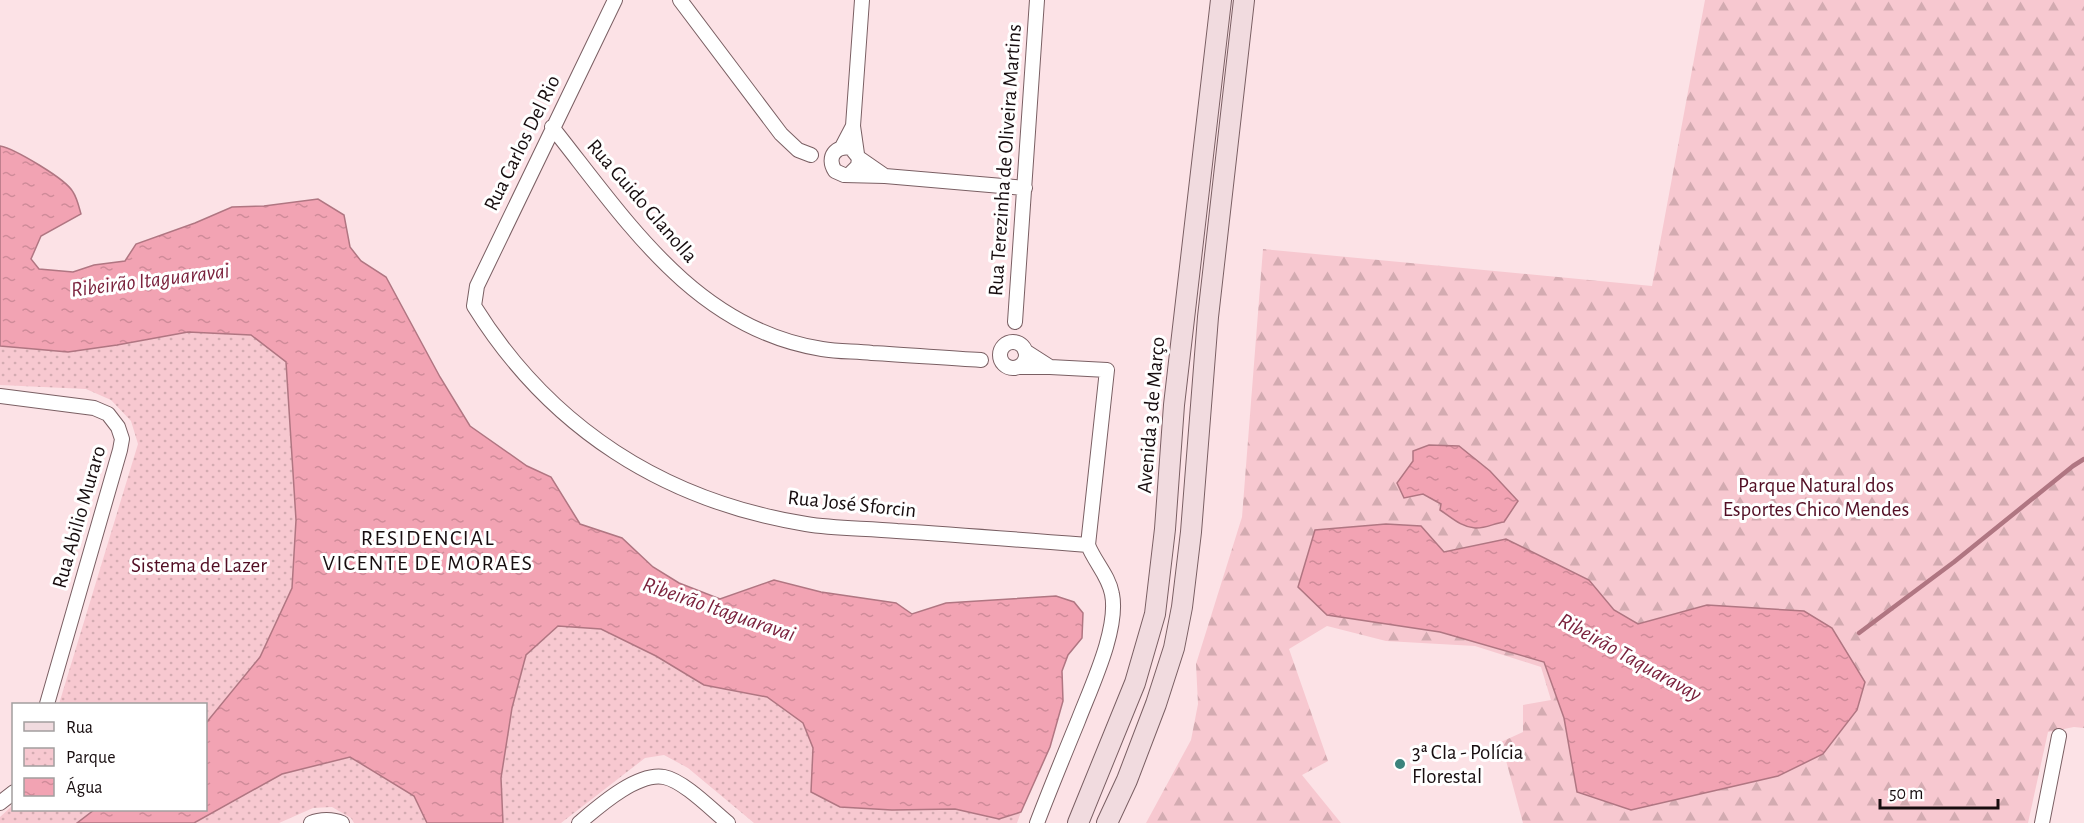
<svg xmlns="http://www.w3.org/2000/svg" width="2084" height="823" font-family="'Alegreya Sans',sans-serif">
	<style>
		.forest { fill: url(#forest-firs) }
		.park { fill: url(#park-dots) }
		.water { fill: url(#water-ripples); stroke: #b07682; stroke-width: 1.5 }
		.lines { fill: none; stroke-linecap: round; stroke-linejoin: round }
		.stream { stroke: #b07682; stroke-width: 4.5 }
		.street-casing { stroke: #7a5f63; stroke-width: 16 }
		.secondary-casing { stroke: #7a5f63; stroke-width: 22 }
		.street { stroke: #fff; stroke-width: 14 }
		.secondary { stroke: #f1dbdf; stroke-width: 20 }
		.poi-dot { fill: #3c837c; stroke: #fff; stroke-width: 2 }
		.labels { text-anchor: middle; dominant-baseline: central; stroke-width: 6; stroke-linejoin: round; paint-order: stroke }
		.street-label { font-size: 21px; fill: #170d0f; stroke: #fff }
		.park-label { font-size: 21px; fill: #520e24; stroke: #fff }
		.poi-label { font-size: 21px; fill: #170d0f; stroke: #fff; text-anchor: start }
		.water-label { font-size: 22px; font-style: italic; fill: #7b223d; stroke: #fff }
		.neighbourhood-label { font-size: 22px; letter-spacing: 1.5px; fill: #170d0f; stroke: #fff }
	</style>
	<defs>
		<pattern id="forest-firs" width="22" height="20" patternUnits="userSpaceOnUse" patternTransform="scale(1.5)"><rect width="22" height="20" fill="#f7c8d0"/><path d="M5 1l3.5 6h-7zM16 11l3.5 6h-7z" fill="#d3abb1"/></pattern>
		<pattern id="park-dots" width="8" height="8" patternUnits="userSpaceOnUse" patternTransform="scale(1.5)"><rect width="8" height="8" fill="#f7c8d0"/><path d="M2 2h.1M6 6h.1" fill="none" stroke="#d3abb1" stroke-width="1.8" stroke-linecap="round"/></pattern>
		<pattern id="water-ripples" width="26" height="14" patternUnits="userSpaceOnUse" patternTransform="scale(1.5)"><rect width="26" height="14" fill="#f2a3b3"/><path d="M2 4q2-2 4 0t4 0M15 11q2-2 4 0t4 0" fill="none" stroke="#cf8b99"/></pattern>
	</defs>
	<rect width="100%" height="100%" fill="#fce2e6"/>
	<path class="forest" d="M1705,0H2084V728L2074,727L2048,732L2028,823H1523L1501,742L1523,732V705L1551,700L1541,667L1475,646L1386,641L1327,626L1289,649L1328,761L1302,775L1341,823H1146L1191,740L1198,704L1196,664L1242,517L1263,249L1652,286Z"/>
	<path class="park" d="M188,332L251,335L286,361L296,520L292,588L260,657L206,723V704H59L138,444L131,421L111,400L86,389L0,385V346L117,345Z
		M558,626L601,629L656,656L704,685L767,697L803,723L813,748L811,792L892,810L955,809L999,819L1021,812L1017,823H754L688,768L664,755L645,758L561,823H503L501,778L512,708L526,655Z
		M350,757L414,796L427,823H354L351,818L332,807L313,808L279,823H194L282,774Z
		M13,805L14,810H94L77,823H0V817Z"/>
	<path class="water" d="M0,146C15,149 66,179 73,192C77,198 79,207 81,214L41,236L31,259L39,269L73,272L94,265L125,261L136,244L195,223L232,207L264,206L318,199L344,215L350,247L361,261L386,277L440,377L470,426L527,466L551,477L580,524L622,538L653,567L679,583L720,599L774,580L821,592L896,603L912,614L946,603L1056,596L1074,602L1083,613L1082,638L1068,655L1062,671L1063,701L1050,747L1021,812L999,819L955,809L892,810L840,807L811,792L813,748L803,723L767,697L704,685L656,656L601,629L558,626L526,655L512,708L501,778L503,823H427L414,796L350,757L282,774L194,823H77L94,810H206V723L260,657L292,588L296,520L286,362L251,335L188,332L117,345L68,352L0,346Z
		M1429,445L1459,446L1490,471L1518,501L1504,522C1495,523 1484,529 1475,528C1461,527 1451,517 1440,510L1441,504L1423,494L1404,498L1397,483L1413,461V451Z
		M1386,524L1421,526L1444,552L1506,539L1589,580L1614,610L1638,624L1707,605L1804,611L1832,628L1865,682L1857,710L1823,754L1778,776L1631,810L1577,792L1564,718L1544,662L1440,632L1327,615L1298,587L1315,530Z"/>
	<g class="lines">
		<path class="stream" d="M1859,633L1954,562L2073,466L2084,459"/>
		<g class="street-casing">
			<path id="street" d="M615,0L477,286L474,306C550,428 664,501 806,524C835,529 867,528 897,531C960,535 1024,540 1088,545
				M680,0L781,134L798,150L811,155
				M853,126L862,0
				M552,127C626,220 695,329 822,349C839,352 856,351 872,353C909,355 945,358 981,360
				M842,147L853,126L857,154
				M849,175L858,166L859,158L851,148C836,145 826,157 835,171L844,175L885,176L859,158
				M885,176L1025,188
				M1015,322L1037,0
				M1000 355a13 13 0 1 1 26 0a13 13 0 1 1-26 0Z
				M1019,367H1050L1025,351
				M0,396L94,408L108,414L118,427L122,439L120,450L47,704
				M0,803L14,792
				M311,823C320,819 333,819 342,823
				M579,823C598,807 637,772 664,777C684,781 712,810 728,823
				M1037,823C1050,789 1064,755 1078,721C1091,687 1119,629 1112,594C1109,576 1094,561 1088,545L1107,370L1050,367
				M2042,823L2059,736"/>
		</g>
		<g class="secondary-casing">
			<path id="secondary" d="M1078,823L1135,683L1155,614L1165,529L1174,405L1221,0
				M1107,823L1127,780L1156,704L1174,648L1182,607L1191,532L1208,317L1244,0"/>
		</g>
		<use href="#street" class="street"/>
		<use href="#secondary" class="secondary"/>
	</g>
	<circle class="poi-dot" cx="1400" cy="764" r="6"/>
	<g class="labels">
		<g class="street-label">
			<text transform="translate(522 143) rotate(-64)">Rua Carlos Del Rio</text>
			<text transform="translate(1005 160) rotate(-86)">Rua Terezinha de Oliveira Martins</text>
			<text transform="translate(642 201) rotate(49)">Rua Guido Glanolla</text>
			<text transform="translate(1151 415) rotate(-85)">Avenida 3 de Março</text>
			<text transform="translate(852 504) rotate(6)">Rua José Sforcin</text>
			<text transform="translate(79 517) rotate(-74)">Rua Abilio Muraro</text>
		</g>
		<g class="park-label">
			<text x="1816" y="485">Parque Natural dos<tspan x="1816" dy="24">Esportes Chico Mendes</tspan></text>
			<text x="199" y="565">Sistema de Lazer</text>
		</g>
		<g class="poi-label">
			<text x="1412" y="752">3ª CIa - Polícia<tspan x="1412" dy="24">Florestal</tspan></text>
		</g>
		<g class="water-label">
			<text transform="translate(150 280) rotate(-7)">Ribeirão Itaguaravai</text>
			<text transform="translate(719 609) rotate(19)">Ribeirão Itaguaravai</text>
			<text transform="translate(1630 657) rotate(29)">Ribeirão Taquaravay</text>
		</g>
		<g class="neighbourhood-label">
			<text x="428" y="538">RESIDENCIAL<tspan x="428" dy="25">VICENTE DE MORAES</tspan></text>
		</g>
	</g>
	<rect x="12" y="703" width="195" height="108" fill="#ffffff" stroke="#a29e9f" stroke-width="1.5"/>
	<rect x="24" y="722" width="30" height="9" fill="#f1dbdf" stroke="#a29e9f" stroke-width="1.5"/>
	<text x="66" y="733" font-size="18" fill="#170d0f">Rua</text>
	<rect x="24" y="748" width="30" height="18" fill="url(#park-dots)" stroke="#a29e9f" stroke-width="1.5"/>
	<text x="66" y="763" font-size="18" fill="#170d0f">Parque</text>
	<rect x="24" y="778" width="30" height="18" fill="url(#water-ripples)" stroke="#a29e9f" stroke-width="1.5"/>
	<text x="66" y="793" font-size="18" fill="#170d0f">Água</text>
	<path d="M1880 799v9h118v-9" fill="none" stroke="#170d0f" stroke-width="3"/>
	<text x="1889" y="799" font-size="18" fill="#170d0f" stroke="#ffffff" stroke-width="4.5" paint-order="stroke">50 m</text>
</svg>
